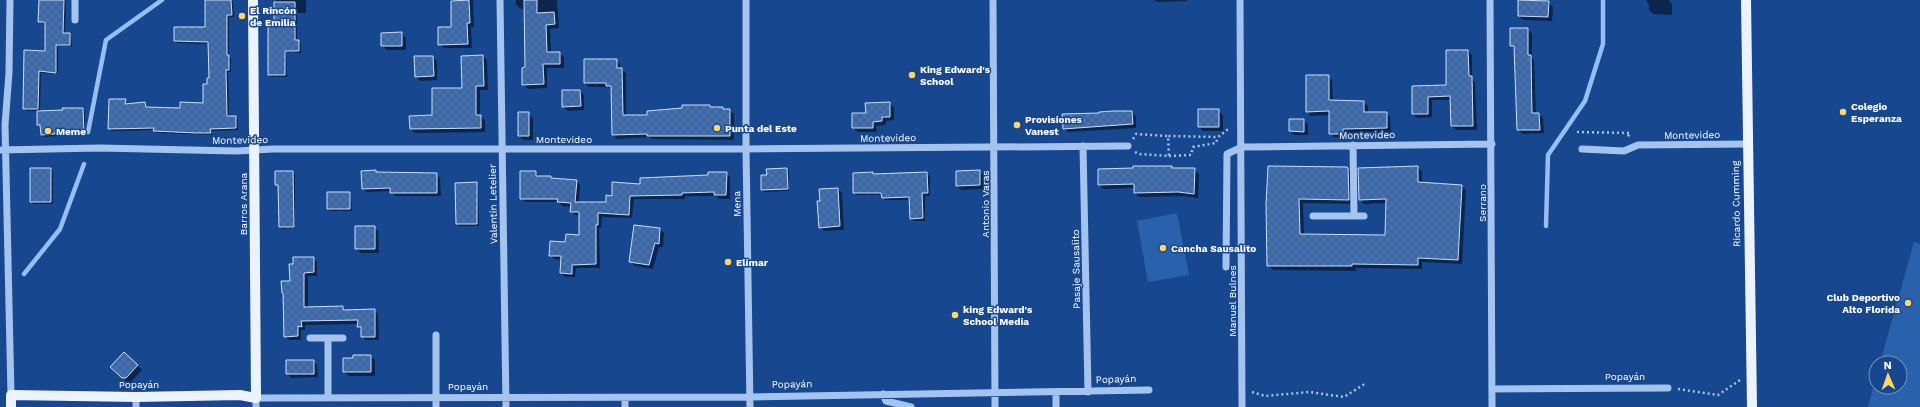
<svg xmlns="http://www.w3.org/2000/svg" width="1920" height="407" font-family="'Work Sans',sans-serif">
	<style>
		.grass { fill: #2a61ad }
		.shadow { fill: #0007 }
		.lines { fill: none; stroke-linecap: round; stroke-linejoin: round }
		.stream { stroke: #96bef2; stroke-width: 4.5 }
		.building { fill: url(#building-cross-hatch); stroke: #cadffb }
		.path { stroke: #a4c3ef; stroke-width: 2.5; stroke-dasharray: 2 3; stroke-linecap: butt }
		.minor { stroke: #a4c3ef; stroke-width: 7 }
		.major { stroke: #ecf3ff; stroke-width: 10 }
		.poi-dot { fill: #ffd762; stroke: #17478f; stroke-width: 1.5 }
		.labels { text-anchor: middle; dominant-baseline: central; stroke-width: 3; stroke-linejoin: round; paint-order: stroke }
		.poi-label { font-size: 10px; font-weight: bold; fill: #fff; stroke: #17478f; text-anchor: start }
		.street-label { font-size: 10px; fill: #fff; stroke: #17478f }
	</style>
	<defs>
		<pattern id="building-cross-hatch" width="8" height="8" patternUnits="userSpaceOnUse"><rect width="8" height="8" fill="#4071b7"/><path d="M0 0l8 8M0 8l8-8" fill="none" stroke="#475d7c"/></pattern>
	</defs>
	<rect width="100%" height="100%" fill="#17478f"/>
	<path class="grass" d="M1177,213L1189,275L1148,282L1137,221Z
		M1914,242L1920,244V407H1868L1876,377V387H1900V363H1880Z"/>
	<path class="shadow" d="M40,0H66L65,34H69L71,36L72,46H58V74L41,73L40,112L83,109L85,111V133L56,134L57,136L44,137L42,135V126L38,125V111H26L24,109L46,52V24L39,22Z
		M206,0L233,1L234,17H229V56L231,58V72H228L229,117H235L238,119V130L212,131V135L157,133L154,130L112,131L109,129L125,100L127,104L145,103L148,108L181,109L204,104L210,79L209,44L177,43L175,41L206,28Z
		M276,0H306V13H297V41L301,43V53L286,52L287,77H271L269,75L275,27Z
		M451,0H473L474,27H471L472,48H444L439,44L452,28Z
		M516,0H557L559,28L550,29L551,53H559L564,57V68H547V88L528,89L523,84L526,68V9H521L516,5Z
		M1154,0H1187V1L1157,2Z
		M1524,0H1543V2H1548L1553,7L1552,21L1523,20L1519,16Z
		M1646,0H1669L1672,4V15L1653,14L1649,10V5Z
		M1528,29L1532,34V58L1534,60L1536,114H1539L1543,118L1544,133L1523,134L1518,130L1516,50L1511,46Z
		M401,33L406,38V50H387L382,46Z
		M1468,51L1472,55V79L1475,82L1477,130H1456L1452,126L1451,100H1432V117L1417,118L1413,114V87L1447,86Z
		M483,56L487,60L488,90H480V115L485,120V132L415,133L410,129L433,116L463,89L462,57Z
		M432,57L437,61V80L420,81L416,77Z
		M616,60L620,64V69L626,73V116H648L710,106L712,108H722L725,110H730L734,114V140L652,139L650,137L617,139L613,135L612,90L608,87H589L585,83Z
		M1328,76L1332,80L1333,101L1364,102L1368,106V113H1386L1390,117L1391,132L1347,133V137H1334L1330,133V115L1311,116L1307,111Z
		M580,91L584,95V110L568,111L563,107Z
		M889,103L894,107V120L886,121V125L876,126L877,132H858L853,128V114H867Z
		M1218,110L1223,115V131H1203L1199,127Z
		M1132,112L1136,117V128L1068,132L1064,128Z
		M528,113L533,118V140H523L518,135Z
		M1304,120L1308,125V135H1294L1290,131Z
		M1172,167L1173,169H1194L1199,174L1198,198L1183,196L1139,197L1135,193V188L1104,189L1099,185L1134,169Z
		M1417,167L1422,171V184L1461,186L1466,190L1462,264L1422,262V269L1356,268V271L1273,270L1268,265L1267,204L1346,168L1353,174V204L1303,203L1304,235L1386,236L1387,203L1364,204L1360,199Z
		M31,169H51L53,171V204H33L31,202Z
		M787,169L789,171V191L764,192L762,190L768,176Z
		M979,171L984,176V189L961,190L957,186Z
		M276,172H293L295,174V228L282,229L280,227L279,186L276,184Z
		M362,172L437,174L440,178L441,196H395L391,191L367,192L363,189Z
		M536,172L540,177L576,181L580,185L579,203H607L613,197L641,185L677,179V176H709L726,173L730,177V199H719L716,196H685V199H634L632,218L602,217L601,228H599L600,268H576L575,277H565L561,273L562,260L554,259L550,255L566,243L580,236V215H575L571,211L572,207L562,206L559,202H525L521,198Z
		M873,173L874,175L927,173L930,176V196H925V221H913L911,218L910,200H885L882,195H857L854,192Z
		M476,183L478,185L479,226H459L457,224Z
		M838,189L842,193L844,230L824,231L820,227L821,202Z
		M349,193L351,195L352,211H330L328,209Z
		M635,226L660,229L664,233L663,247H659L653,269L635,266L630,261Z
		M374,227L378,231L379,253H361L356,249Z
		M313,258L317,262V276H308V308L342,307L345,311L374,310L378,314L379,340H366L362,337V331L358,327L359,324L305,325V330H301V340H289L285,336L284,295L283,293L282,282H291L294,265Z
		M124,353L142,370L131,382H127L111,367Z
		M371,356L375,360V376H349L344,372Z
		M313,361L317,365L318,377L291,378L287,373Z"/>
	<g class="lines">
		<path class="stream" d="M88,132L106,40L162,0
			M1546,226L1548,155L1585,101L1603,44V0
			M24,274L60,229L84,164"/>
	</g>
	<path class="building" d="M39,0H64L63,33H70V45H56V73L39,71L38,109H23L24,50L45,51V22H38Z
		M205,0H231L232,15H227V55H229V70H226L227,116H236V128L210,129L211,133H196L153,131L154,128L108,129L109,99H126L125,104L145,102L146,107L180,108V102L203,103V84H207V78H209L208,42L174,41V27H205Z
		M469,0L470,23H467L468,44L438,45V27H451V1Z
		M524,0H537V13L554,12L555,24L546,25L547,52H560V64H543L544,84L522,85V68L525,67Z
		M1518,0L1549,1L1548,17L1518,16Z
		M274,2H295V40H299V51H285V75H268V26H274Z
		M1510,28H1528V55H1531L1532,113H1539L1540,130H1517L1514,46H1510Z
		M402,32V46H381V33Z
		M1446,50H1468L1469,76H1472L1473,126H1451L1450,96L1428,97V114H1412V86L1446,85Z
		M483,55L484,86H476V115H481V128L410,129L409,116L432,115V88H462L461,56Z
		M414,56H433L434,76L415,77Z
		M584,59H617V68H622L623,115H647V111L682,108V105H710V107H723V109H730V136H647V134L612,135L611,86H606V83H584Z
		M1306,75H1329V100L1364,101V112H1387V128L1343,129V134H1329V111L1306,112Z
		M562,90H580L581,106L562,107Z
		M890,102V117H882V121L873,122V128H852V113H866L865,103Z
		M62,108H83L84,131L55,132V134L41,135L40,125H37V111L63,110Z
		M1198,109H1219V127H1198Z
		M1113,111H1132L1133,124L1063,129L1062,114L1099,113V112Z
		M518,112H529V136H518Z
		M1289,119H1304V132L1289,131Z
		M1133,166H1172V168H1195L1194,194L1178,192L1134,193V184L1098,185V169L1133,168Z
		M1268,166L1347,167L1348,168L1349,200L1299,199L1300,234L1385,235L1386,199L1359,200L1358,168L1418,166V182L1462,185L1458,260L1418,258V265L1352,264V266H1267L1266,204Z
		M30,168H51V202H30Z
		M787,168L788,189L761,190V175H767L766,169Z
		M376,170V172L437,173V193H390V188L362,189L361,171Z
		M980,170V185L956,186V171Z
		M275,171H293L294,227H279L278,185H275Z
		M520,171H536V176H551V178L577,180L575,202H606V195L612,196V182L640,184V178L708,175V172H727L726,195H714V192L682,193V195L630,196L629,215L598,213V225H596V264L572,265V274L560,273L561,256H549L550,241L565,242L566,234L579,235V212H570L571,203L557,202L558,199H520Z
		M873,172V174L927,172L928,193H922L923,218L910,219L909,197L882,198L881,193H853V173Z
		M477,182V224H456L455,183Z
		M838,188L840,226L819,228L817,201H820L819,189Z
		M327,192H350V209H327Z
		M634,225L660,228L659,244L655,243L649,265L629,262Z
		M355,226H375V249H355Z
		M293,257H314V272L304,273V307L343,306V310L375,309V337H361V327H357L358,320L301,321L302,327L298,326V336L284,337L283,293H282L281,281H290L289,264H293Z
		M124,352L138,365L126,378H122L110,367Z
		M353,355H371V372H343V358H353Z
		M286,360H314V374H286Z"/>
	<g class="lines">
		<path class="path" d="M1577,132L1630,133L1627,138
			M1133,139L1136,134L1168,136
			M1135,152L1139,154L1169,156L1168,136L1218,137L1227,130H1231
			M1169,156L1191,155L1193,147L1216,143L1218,137
			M1678,389L1718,395L1740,380
			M1252,392L1265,396L1309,392L1344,397L1366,383"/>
		<path class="minor" d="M10,0L9,73L5,125L11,395
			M500,0L506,407
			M746,0V149L750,407
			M993,0L995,407
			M1240,0L1242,407
			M1490,0L1492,407
			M75,20V0
			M1353,145L1354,216
			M1083,146L1088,392
			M1582,149L1624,151L1638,145L1747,144
			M0,150L100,148L236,151L273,149H746L1128,146
			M1313,216H1364
			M1226,267L1227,154L1242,147L1492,144
			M310,338H343
			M1492,389L1668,388
			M883,394L886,401L911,407
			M136,397V407
			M328,398V338
			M625,398V407
			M256,407V398L750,397L1149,390
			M436,407V335
			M1056,407V393"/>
		<path class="major" d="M1746,0L1752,407
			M11,407V395L136,397L240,395L256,398L253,0"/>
	</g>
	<g class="poi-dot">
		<circle cx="242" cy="16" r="4"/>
		<circle cx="912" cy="75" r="4"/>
		<circle cx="1843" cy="112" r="4"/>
		<circle cx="1017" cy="125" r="4"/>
		<circle cx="717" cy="128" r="4"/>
		<circle cx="48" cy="131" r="4"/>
		<circle cx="1163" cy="248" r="4"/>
		<circle cx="728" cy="262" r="4"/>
		<circle cx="1908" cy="303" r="4"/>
		<circle cx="955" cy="315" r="4"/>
	</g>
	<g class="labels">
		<g class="poi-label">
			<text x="250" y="10">El Rincón<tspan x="250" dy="12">de Emilia</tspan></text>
			<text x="920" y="69">King Edward's<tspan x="920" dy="12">School</tspan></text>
			<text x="1851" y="106">Colegio<tspan x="1851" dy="12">Esperanza</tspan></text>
			<text x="1025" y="119">Provisiones<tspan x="1025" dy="12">Vanest</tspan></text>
			<text x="725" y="128">Punta del Este</text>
			<text x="56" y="131">Meme</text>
			<text x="1171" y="248">Cancha Sausalito</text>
			<text x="736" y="262">Elimar</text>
			<text x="1900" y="297" text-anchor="end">Club Deportivo<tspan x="1900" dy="12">Alto Florida</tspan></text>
			<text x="963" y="309">king Edward's<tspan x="963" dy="12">School Media</tspan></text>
		</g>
		<g class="street-label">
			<text transform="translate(1367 135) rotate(-1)">Montevideo</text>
			<text transform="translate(1692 135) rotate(-1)">Montevideo</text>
			<text transform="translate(888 138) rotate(-1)">Montevideo</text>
			<text x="564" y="139">Montevideo</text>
			<text transform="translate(240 140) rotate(-1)">Montevideo</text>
			<text transform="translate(1482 203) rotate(-90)">Serrano</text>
			<text transform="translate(243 204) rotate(-90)">Barros Arana</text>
			<text transform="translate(493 204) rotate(-91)">Valentín Letelier</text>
			<text transform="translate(737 204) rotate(-91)">Mena</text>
			<text transform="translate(985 204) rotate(-90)">Antonio Varas</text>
			<text transform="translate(1736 204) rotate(-91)">Ricardo Cumming</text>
			<text transform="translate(1076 269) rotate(-91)">Pasaje Sausalito</text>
			<text transform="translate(1232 301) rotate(-90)">Manuel Bulnes</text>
			<text x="1625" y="376">Popayán</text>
			<text transform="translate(1116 379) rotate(-2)">Popayán</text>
			<text x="139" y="384">Popayán</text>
			<text transform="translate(792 384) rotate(-1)">Popayán</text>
			<text x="468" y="386">Popayán</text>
		</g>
	</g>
	<g transform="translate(1888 375) rotate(358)"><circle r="19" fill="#17478f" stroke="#7491bc"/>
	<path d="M0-3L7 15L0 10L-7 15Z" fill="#ffd762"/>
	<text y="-6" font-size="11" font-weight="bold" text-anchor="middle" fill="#ffffff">N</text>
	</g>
</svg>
